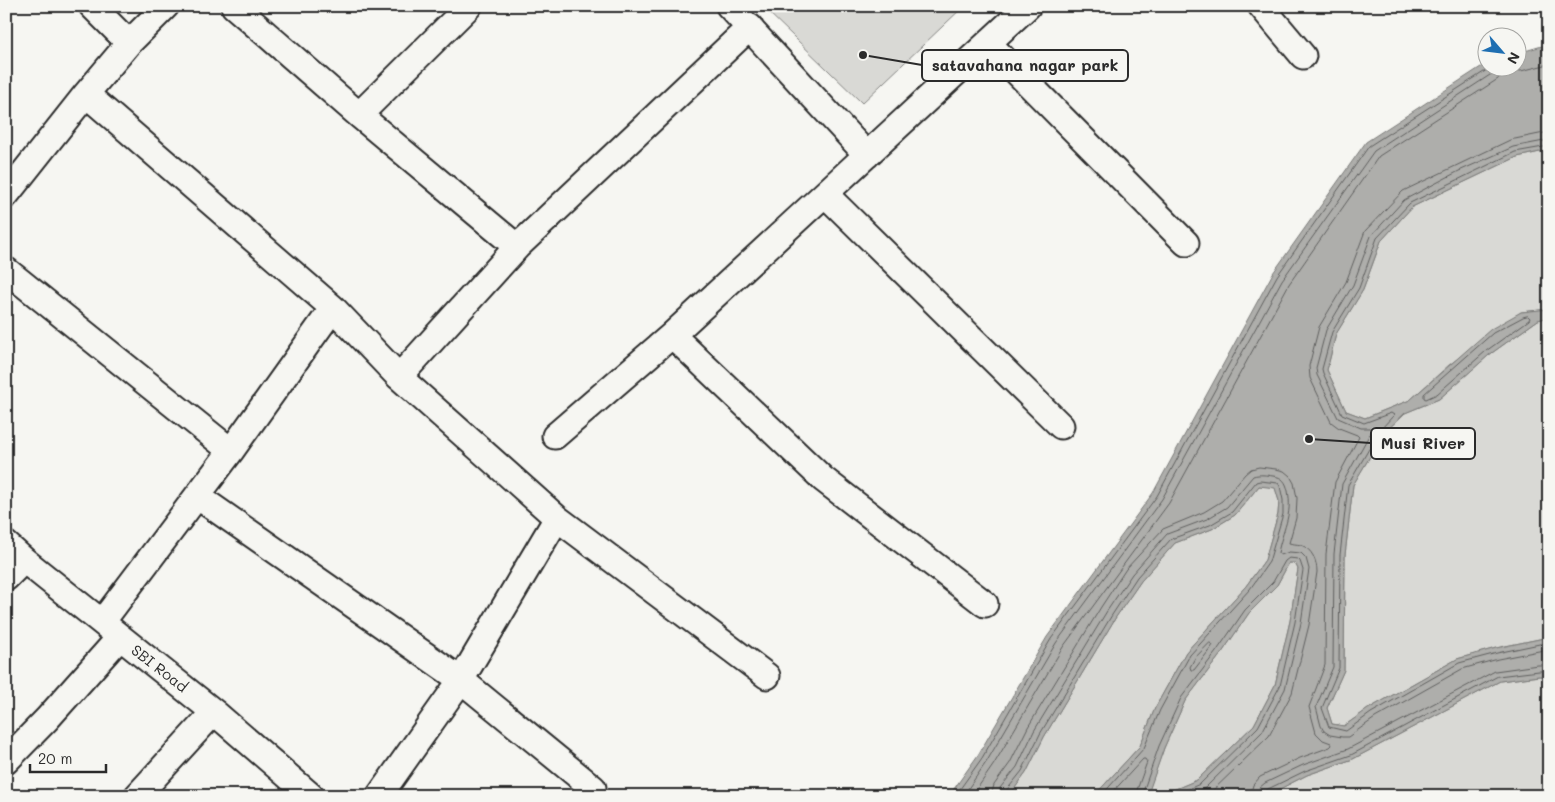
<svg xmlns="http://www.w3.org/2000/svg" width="1555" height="802" font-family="Mali,sans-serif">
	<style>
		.green { fill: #d9d9d5; stroke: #828280 }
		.water { fill: #aeaeab; stroke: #7a7a78 }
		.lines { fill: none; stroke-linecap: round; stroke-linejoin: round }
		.shore { stroke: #5f5f5e; stroke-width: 1 }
		.street-casing { stroke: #2b2b2b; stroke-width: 29 }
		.street { stroke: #f6f6f2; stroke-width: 25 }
		.labels { text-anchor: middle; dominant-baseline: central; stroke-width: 4.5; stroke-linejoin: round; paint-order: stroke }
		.street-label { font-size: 15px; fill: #2b2b2b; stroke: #f6f6f2 }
		.leader { fill: none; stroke: #2b2b2b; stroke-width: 2 }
		.callout-dot { fill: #2b2b2b; stroke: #f6f6f2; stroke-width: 2 }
		.callout { fill: #f6f6f2; stroke: #2b2b2b; stroke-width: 2 }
		.callout-label { font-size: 16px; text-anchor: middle; font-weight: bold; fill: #2b2b2b }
	</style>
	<rect width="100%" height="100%" fill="#f6f6f2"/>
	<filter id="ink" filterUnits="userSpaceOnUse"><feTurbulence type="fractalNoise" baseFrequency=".02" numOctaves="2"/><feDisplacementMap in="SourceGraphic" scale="10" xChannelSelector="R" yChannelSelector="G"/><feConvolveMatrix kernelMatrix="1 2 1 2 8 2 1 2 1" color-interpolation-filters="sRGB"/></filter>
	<g filter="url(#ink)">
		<path class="green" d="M762,6H964L862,103Z
			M1549,150V309L1521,312L1449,365L1410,400L1365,418L1346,411L1327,370L1336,334L1363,290L1381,241L1412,207L1517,157Z
			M1549,317V637L1496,648L1457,659L1368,709L1344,726L1332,724L1327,708L1344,670L1345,555L1353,485L1384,433L1405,413L1439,399L1489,355L1538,320Z
			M1259,486L1275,487L1279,501L1278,514L1265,560L1246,586L1186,652L1155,708L1140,746L1094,796H1009L1026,773L1044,737L1116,617L1141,581L1175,543L1212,529L1235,515Z
			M1289,563H1295L1298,569L1290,621L1275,685L1254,725L1197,780L1159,796L1147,795L1164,748L1185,701L1221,654L1249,613L1277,585Z
			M1539,676H1549V796H1266L1307,775L1353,759L1500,681Z"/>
		<path class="water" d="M1549,44V150L1517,157L1412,207L1381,241L1363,290L1336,334L1327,370L1346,411L1365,418L1410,400L1491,329L1521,312L1549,309V317L1538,320L1489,355L1439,399L1405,413L1384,433L1353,485L1345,555L1344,670L1327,708L1332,724L1344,726L1368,709L1457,659L1496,648L1549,637V676H1539L1500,681L1353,759L1307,775L1266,796H1159L1197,780L1254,725L1275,685L1290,621L1298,569L1295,563H1289L1277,585L1249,613L1221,654L1185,701L1164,748L1148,794L1152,796H1094L1140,746L1155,708L1186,652L1246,586L1265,560L1278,514L1279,501L1275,488L1259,486L1235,515L1212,529L1175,543L1141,581L1116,617L1044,737L1026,773L1009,796H949L978,755L1047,637L1153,493L1273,273L1366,142L1487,63L1488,68H1518V53Z"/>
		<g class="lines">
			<path class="shore" d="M1549,140L1513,147L1459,171L1404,200L1371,236L1353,285L1326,330L1316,368L1317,375L1338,418L1361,428H1370L1372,430L1342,484L1334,554L1333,667L1316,707L1321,726L1324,731L1330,735L1342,737H1348L1375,718L1462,669L1498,659L1549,649
				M1549,146L1515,152L1410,203L1377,238L1359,288L1332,332L1322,369L1323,373L1342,414L1364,423L1391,413L1394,415L1380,430L1348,485L1340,555L1339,668L1322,708L1329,727L1346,731L1371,713L1459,663L1497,653L1549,642
				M1528,316L1530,318L1529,320L1486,351L1437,394L1426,399L1424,398V394L1493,333L1523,317Z
				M1210,643L1213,645L1211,648L1194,670H1191L1190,667L1195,658Z
				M955,796L982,758L1051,639L1157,496L1277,276L1369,146L1490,68
				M963,796L987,761L1056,643L1162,499L1282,280L1374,151L1493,73L1498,68
				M972,796L994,764L1063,647L1169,503L1289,284L1379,156L1498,79L1506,68L1521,71L1549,64
				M991,796L994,785L1010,763L1028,727L1101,607L1126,569L1163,529L1204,512L1222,501L1245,474L1251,469L1259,467L1276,469L1284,471L1290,476L1294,483L1297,498L1296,518L1289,543C1293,544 1296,544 1301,545C1312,549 1317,561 1317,572L1309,625L1292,693L1269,736L1207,796
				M999,796L1000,788L1017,767L1034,731L1107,611L1132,574L1167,534L1207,519L1227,507L1253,476C1260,474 1266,475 1273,476C1283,477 1286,482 1288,491C1293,515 1282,531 1278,553L1281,555L1289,552L1301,553L1306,558L1309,569L1301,623L1285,689L1262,732L1205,788L1189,796
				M1005,796L1006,791L1022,771L1040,734L1112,615L1137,577L1171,539L1210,525L1232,512L1256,482L1260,481L1278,483L1280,486L1283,500V514L1269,562L1250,589L1190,655L1160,710L1144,748L1101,796
				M1109,796L1143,759H1145L1147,762L1137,790V796
				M1143,796V792L1159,746L1181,698L1216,652L1245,610L1273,582L1285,561L1289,558L1298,559L1300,561L1303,570L1295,622L1280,686L1258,727L1200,784L1172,796
				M1250,796L1253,785L1260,777L1300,758L1330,747L1332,745L1331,743L1323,740L1316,733L1309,707L1325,665L1326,554L1335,482L1359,437L1357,435L1339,428L1331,422L1310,378L1309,366L1319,327L1346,282L1365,231L1403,191L1510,140L1549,132
				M1258,796L1259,788L1265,783L1303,765L1348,749L1495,671L1538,665H1549
				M1264,796L1265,791L1268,789L1305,771L1351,755L1498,676L1539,671H1549"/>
			<g class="street-casing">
				<path id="street" d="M92,6L129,43
					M234,6L359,115L517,247
					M729,6L867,155
					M1261,6L1303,56
					M988,43L1186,243
					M86,94L333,308L399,377L557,518L767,676
					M359,115L469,6
					M825,194L1061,426
					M6,195L86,94L129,43L166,6
					M6,270L231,451
					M399,377L517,247L750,27
					M555,436L672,335
					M197,496L461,680L593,788
					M6,544L24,560L214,712L311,796
					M6,578L24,560
					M985,604L823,479L672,335L1028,6
					M102,622L231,451L333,308
					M6,761L47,719L120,637
					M137,796L214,712
					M379,796L461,680L557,518"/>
			</g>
			<use href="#street" class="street"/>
		</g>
	</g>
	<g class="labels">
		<g class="street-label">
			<text transform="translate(160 668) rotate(38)">SBI Road</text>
		</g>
	</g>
	<path class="leader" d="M863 55L922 65M1309 439L1371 443"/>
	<g class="callout-dot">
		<circle cx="863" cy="55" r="5"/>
		<circle cx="1309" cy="439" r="5"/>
	</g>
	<g class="callout">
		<rect x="922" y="50" width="206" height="31" rx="5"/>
		<rect x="1371" y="428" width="104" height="31" rx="5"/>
	</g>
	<g class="callout-label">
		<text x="1025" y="71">satavahana nagar park</text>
		<text x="1423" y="449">Musi River</text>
	</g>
	<rect width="1555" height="802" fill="none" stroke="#f6f6f2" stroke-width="25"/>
	<rect x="12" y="12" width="1530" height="777" fill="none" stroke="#2b2b2b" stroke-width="2" filter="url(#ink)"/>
	<g transform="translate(1502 52) rotate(118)"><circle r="24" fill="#f6f6f2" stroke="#a5a5a2"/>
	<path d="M0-4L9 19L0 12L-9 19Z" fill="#1f6fb2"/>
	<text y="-8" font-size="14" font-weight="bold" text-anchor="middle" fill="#2b2b2b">N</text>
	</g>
	<path d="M30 764v8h76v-8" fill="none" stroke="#2b2b2b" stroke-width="2.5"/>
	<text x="38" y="764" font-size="15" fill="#2b2b2b" stroke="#f6f6f2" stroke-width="4" paint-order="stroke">20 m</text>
</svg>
